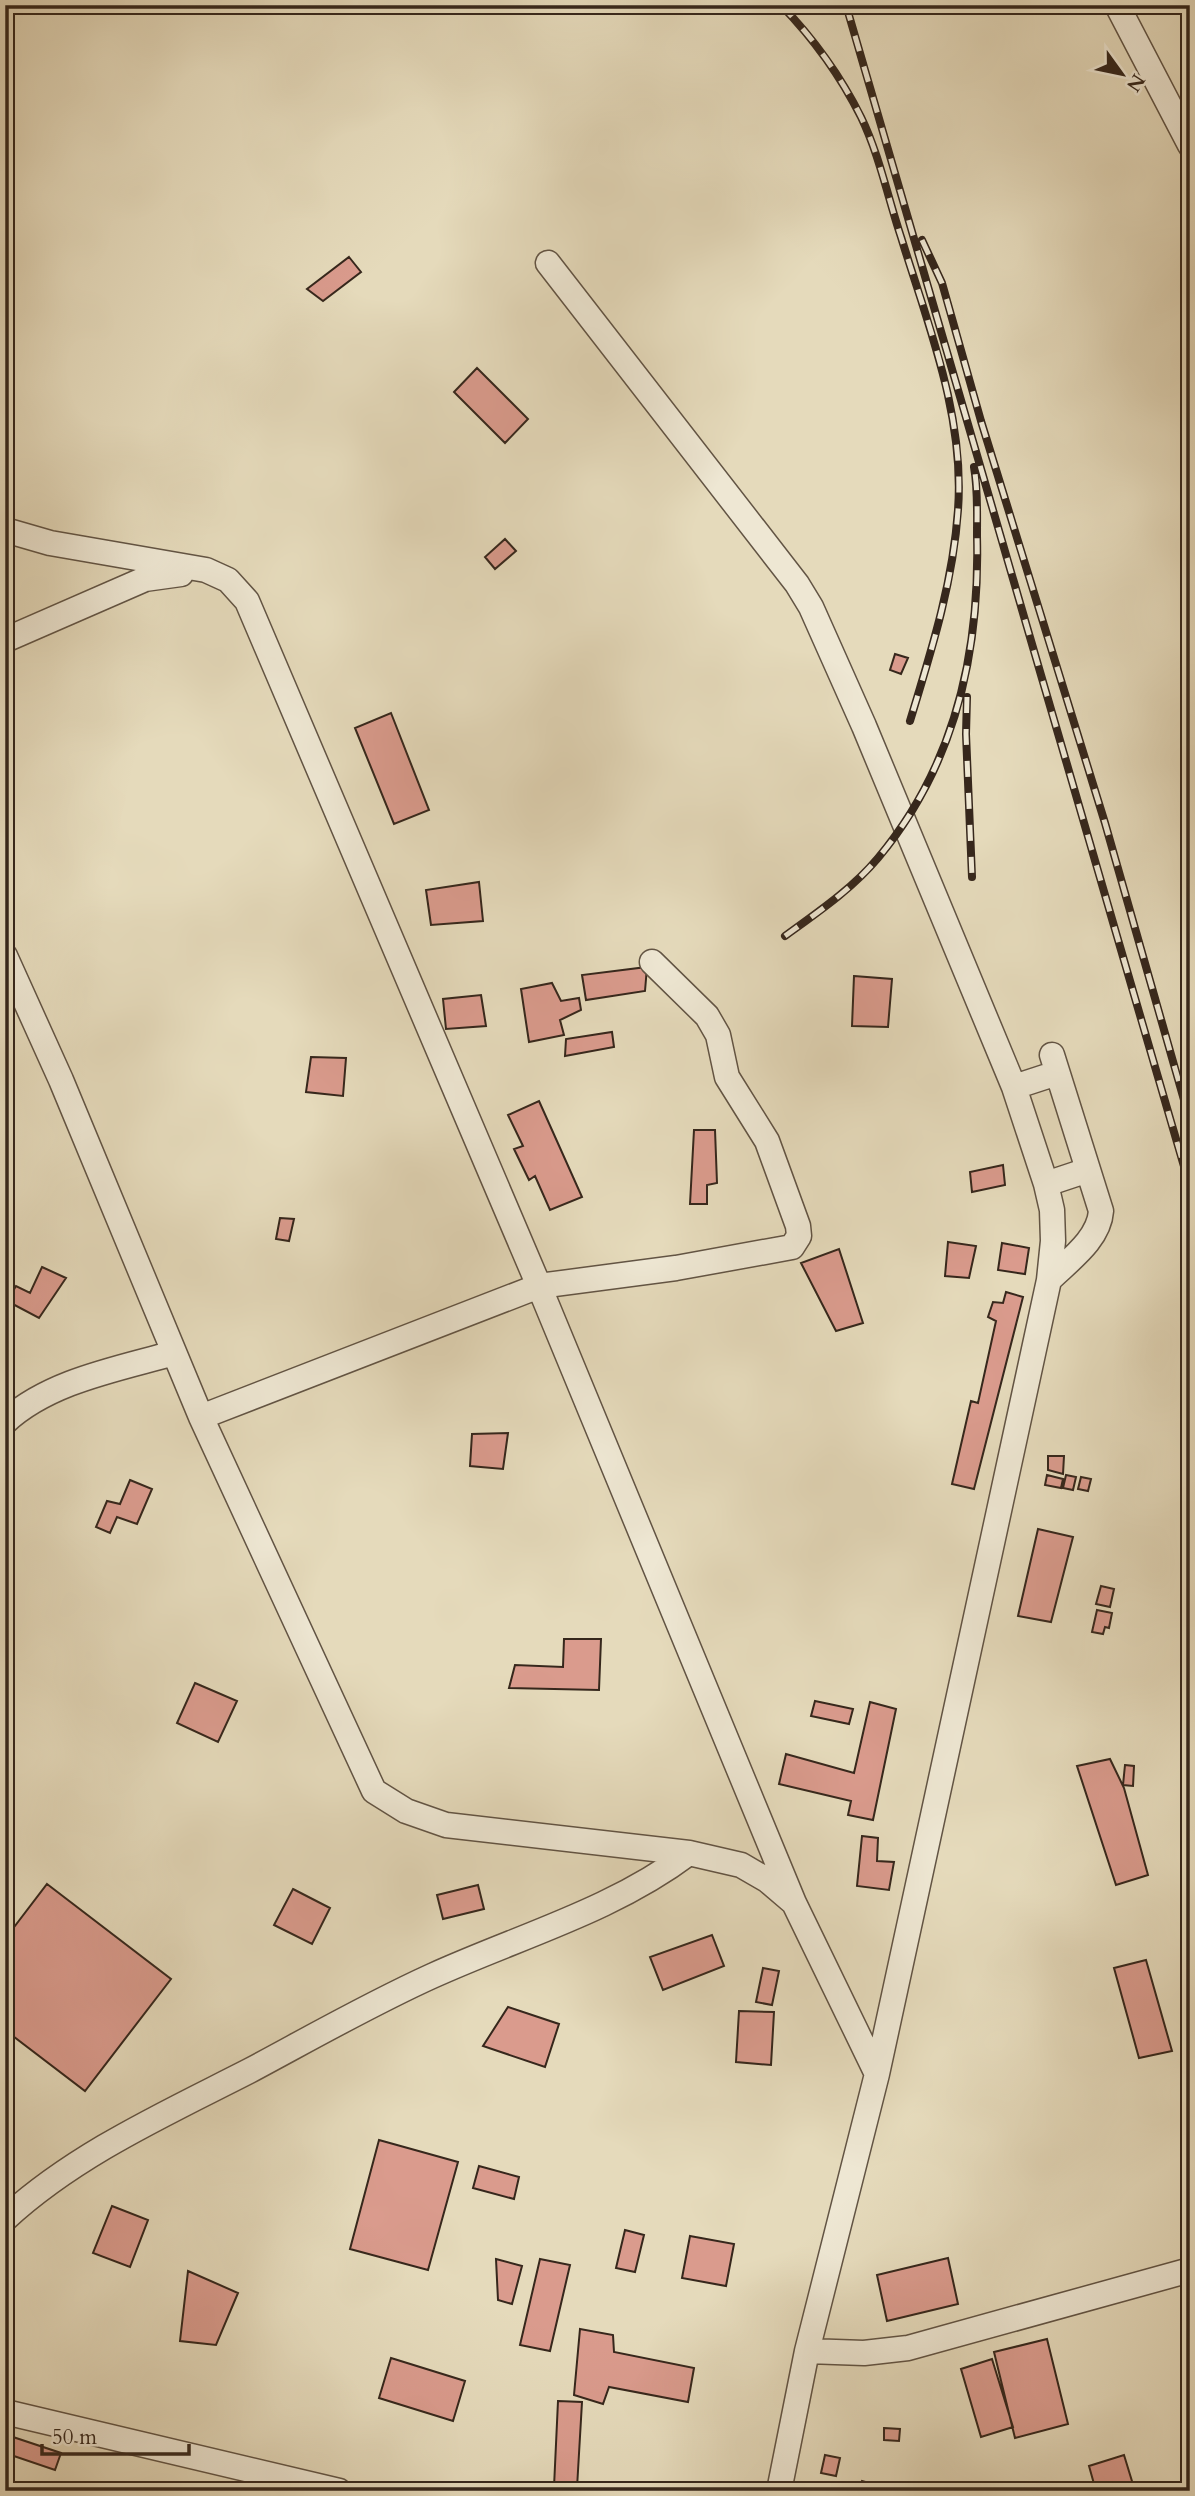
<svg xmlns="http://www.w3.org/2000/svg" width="1195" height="2496" font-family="Cardo,serif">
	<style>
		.building { fill: #da9b8d; stroke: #36271c; stroke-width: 2 }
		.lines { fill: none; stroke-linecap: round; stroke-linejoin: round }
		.minor-casing { stroke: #625444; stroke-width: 27 }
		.minor { stroke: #eee7d3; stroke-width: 24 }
		.rail-casing { stroke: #36271c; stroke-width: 8 }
		.rail { stroke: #eee7d3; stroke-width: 5; stroke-dasharray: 16; stroke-linecap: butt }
	</style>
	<rect width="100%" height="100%" fill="#e5dabb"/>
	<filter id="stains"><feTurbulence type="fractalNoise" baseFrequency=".00286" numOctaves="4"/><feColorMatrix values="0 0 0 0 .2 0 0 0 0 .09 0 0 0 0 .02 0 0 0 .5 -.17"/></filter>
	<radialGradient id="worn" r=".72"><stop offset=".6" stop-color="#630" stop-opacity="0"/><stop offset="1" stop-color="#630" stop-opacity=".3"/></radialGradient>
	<path class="building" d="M349,257L361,272L323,301L307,289Z
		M477,368L528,419L505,443L454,392Z
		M505,539L516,551L495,569L485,557Z
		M895,654L908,658L901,674L890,670Z
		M391,713L429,810L394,824L355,728Z
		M479,882L483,921L431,925L426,890Z
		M647,967L645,991L586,1000L582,975Z
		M854,976L892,979L888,1027L852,1026Z
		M552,983L561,1001L579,998L581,1010L560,1020L564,1035L529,1042L521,989Z
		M481,995L486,1026L446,1029L443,999Z
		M612,1032L614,1047L565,1056L566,1039Z
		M311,1057L346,1058L343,1096L306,1092Z
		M539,1101L582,1197L550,1210L535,1176L529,1180L514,1149L523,1146L508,1115Z
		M694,1130H715L717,1183L707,1185V1204H690Z
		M1003,1165L1005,1185L972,1192L970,1172Z
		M280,1218L294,1219L289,1241L276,1239Z
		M948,1242L976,1246L969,1278L945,1276Z
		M1002,1243L1029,1248L1025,1274L998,1270Z
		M839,1249L863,1323L836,1331L801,1263Z
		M42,1267L66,1278L39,1318L7,1301L16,1286L30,1293Z
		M1006,1292L1023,1297L974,1489L952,1484L971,1401L978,1403L996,1321L988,1317L993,1302L1003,1303Z
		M508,1433L503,1469L470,1466L472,1434Z
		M1048,1456H1064L1063,1474L1048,1470Z
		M1047,1475L1063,1479L1061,1488L1045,1485Z
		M1066,1475L1076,1477L1073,1490L1063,1488Z
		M1081,1477L1091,1479L1088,1491L1078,1489Z
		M130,1480L152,1489L137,1524L117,1517L110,1533L96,1527L107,1501L120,1504Z
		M1038,1529L1073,1537L1051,1622L1018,1616Z
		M1101,1586L1114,1589L1110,1607L1096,1604Z
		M1097,1610L1112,1613L1109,1628L1105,1627L1103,1634L1092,1632Z
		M564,1639H601L599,1690L509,1688L515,1665L563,1667Z
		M195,1683L237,1701L218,1742L177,1723Z
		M815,1701L853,1709L849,1724L811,1716Z
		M870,1702L896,1709L873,1820L848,1815L851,1801L779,1784L786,1754L854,1773Z
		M1110,1759L1124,1788L1148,1875L1116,1885L1077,1766Z
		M1125,1765L1134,1766L1133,1786L1123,1785Z
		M862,1836L878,1838L877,1861L894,1862L889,1890L857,1886Z
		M47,1884L171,1979L85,2091L5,2030V1939Z
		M478,1885L484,1909L443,1919L437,1895Z
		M293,1889L330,1908L312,1944L274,1925Z
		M712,1935L724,1966L663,1990L650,1957Z
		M1146,1960L1172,2051L1139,2058L1114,1968Z
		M763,1968L779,1971L772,2005L756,2002Z
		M508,2007L559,2024L545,2067L483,2046Z
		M739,2011L774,2012L771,2065L736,2062Z
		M379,2140L458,2162L428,2270L350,2249Z
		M479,2166L519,2177L514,2199L473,2188Z
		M112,2206L148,2220L130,2267L93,2253Z
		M625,2230L644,2235L635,2272L616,2268Z
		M690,2236L734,2244L726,2286L682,2278Z
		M948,2258L958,2304L887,2321L877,2275Z
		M496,2259L522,2266L512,2304L498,2300Z
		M540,2259L570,2265L550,2351L520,2345Z
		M188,2271L238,2293L216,2345L180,2341Z
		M580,2329L613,2335L614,2352L694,2368L688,2402L609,2387L603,2404L574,2395Z
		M1047,2339L1068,2424L1015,2438L994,2352Z
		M391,2358L465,2381L453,2421L379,2398Z
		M992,2359L1013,2427L981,2437L961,2369Z
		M558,2401L582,2402L577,2488L554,2487Z
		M884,2428L900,2429L899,2441L884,2440Z
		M7,2435L61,2453L55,2470L5,2453Z
		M825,2455L840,2458L836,2476L821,2473Z
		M1124,2455L1135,2491H1096L1089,2466Z
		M862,2481L879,2486L877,2491H858Z"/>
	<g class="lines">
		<g class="minor-casing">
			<path id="minor" d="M1117,5L1190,145
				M548,263L797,584L811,607L864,726L1014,1087L1046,1184L1052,1210L1053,1241L1049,1280L877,2074L807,2351L779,2491
				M5,530L50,543L206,570L228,580L247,601L539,1286L794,1903
				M5,640L145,579L181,574
				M5,956L61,1080L201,1417L374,1791L406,1811L446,1825L689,1853L741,1865L767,1880L794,1903L877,2074
				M1014,1087L1057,1073
				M1046,1184L1088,1170
				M1049,1280C1068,1261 1099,1240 1101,1211L1052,1055
				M201,1417L539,1286L676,1268L792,1247L799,1236L798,1226L767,1141L727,1077L718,1035L707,1016L652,962
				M5,1422C49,1381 118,1369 174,1353
				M5,2219C74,2155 165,2114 249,2071C309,2039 370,2004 432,1976C520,1936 612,1911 689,1853
				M807,2351L864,2353L908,2348L1190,2270
				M5,2412L339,2491"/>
		</g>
		<use href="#minor" class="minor"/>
		<g class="rail-casing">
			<path id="rail" d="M781,5C813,38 840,75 861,117C879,154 888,198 901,237C928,325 965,416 958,510C953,583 931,652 910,721
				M846,5L1190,1187
				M922,240L942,283L981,421L1105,823L1190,1121
				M967,697L966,734L972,877
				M785,936C818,912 852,889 878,858C955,766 980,652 977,536C977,513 978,489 974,467"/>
		</g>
		<use href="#rail" class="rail"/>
	</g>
	<rect width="1195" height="2496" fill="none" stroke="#e5dabb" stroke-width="28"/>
	<rect x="7" y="7" width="1181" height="2482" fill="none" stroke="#36271c" stroke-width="3.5"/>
	<rect x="14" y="14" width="1167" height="2468" fill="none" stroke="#36271c" stroke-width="2"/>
	<g transform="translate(1122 74) rotate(123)" stroke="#eee7d3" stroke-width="5" paint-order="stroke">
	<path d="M0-5L12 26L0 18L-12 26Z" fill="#36271c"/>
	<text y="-10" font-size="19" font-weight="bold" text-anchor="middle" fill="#36271c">N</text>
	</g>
	<path d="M42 2444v10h147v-10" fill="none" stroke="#36271c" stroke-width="3.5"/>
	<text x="52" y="2444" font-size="21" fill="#36271c" stroke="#eee7d3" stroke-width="5" paint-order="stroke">50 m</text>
	<rect width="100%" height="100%" filter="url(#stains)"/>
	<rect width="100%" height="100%" fill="url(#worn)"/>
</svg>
